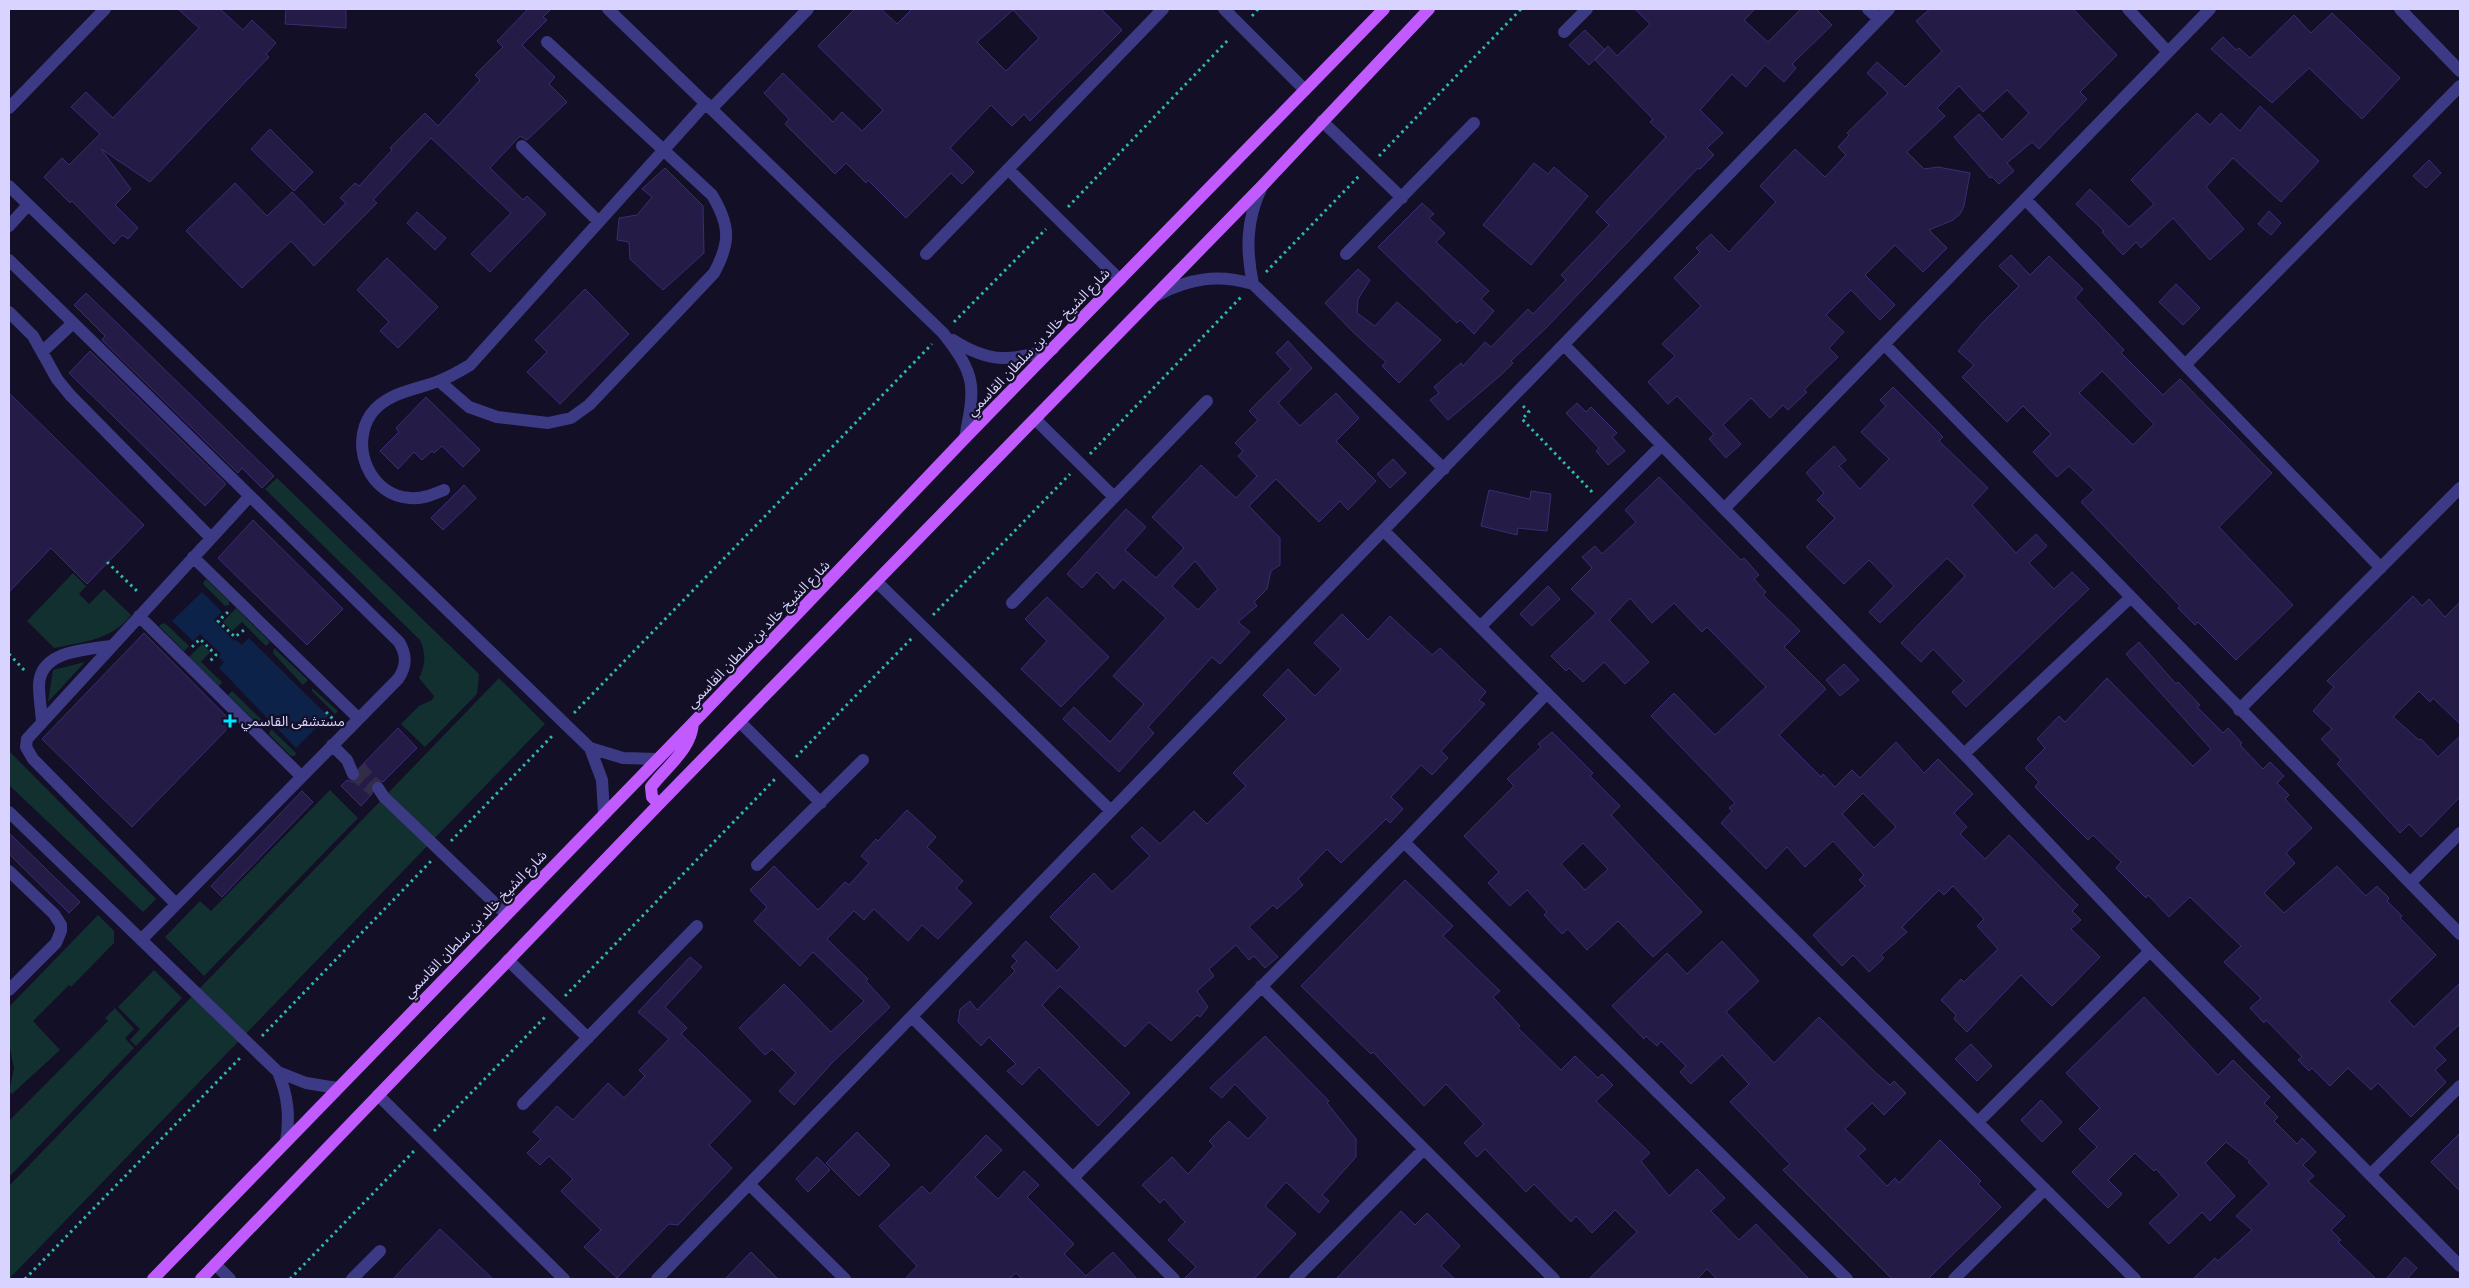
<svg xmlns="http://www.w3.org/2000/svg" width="2469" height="1288" font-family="'PT Sans Narrow','Noto Sans Arabic',sans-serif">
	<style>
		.green { fill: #12302f }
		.water { fill: #0c2248 }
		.building { fill: #241b47; stroke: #3b2d73; fill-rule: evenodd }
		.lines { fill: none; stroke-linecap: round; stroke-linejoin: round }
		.minor-tunnel { stroke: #312d47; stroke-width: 12; stroke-dasharray: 12 6; stroke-linecap: butt }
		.path { stroke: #2fb8b0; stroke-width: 3; stroke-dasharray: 2.5 4; stroke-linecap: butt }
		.minor { stroke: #3d3a85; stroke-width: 12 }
		.major { stroke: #c25bff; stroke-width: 12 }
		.poi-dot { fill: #00e5ff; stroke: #130f26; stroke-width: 2 }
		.labels { text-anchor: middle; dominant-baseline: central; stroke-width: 4.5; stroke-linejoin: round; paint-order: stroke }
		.street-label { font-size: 14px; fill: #d9d4ff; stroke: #130f26 }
		.poi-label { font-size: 14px; fill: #d9d4ff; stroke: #130f26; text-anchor: start }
	</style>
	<rect width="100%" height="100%" fill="#130f26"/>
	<path class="green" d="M277,478L479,674L477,694L425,747L401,724L419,706L432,700L434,696L419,678C426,665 426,653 420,640L265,489Z
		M73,573L86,586L79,594L89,604L104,589L131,615C113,640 82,642 54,648L27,621Z
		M206,579L229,601V605L225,606L204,585L203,583Z
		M236,608L270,642L266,646L242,622L232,631L223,622Z
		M163,623L167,625L189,646L184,651L159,626Z
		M202,644L210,652L201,662L222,682L219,686L189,657Z
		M274,648L308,680L303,685L273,653Z
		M85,662L48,702L53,670Z
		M499,678L545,724L9,1279V1186Z
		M312,688L338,711L335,714L312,691Z
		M232,691L266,724L265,728L261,727L228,695Z
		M271,729L296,753L295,756H291L269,734Z
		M9,751L156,899L143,912L9,785Z
		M330,790L358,818L204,976L165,937L200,901L211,911Z
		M98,915L114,931V943L71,987L69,985L33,1021L60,1050L12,1094L9,1092L14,1068L9,1044V1007Z
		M154,970L182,998L136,1046L130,1040L140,1029L118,1007Z
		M115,1008L134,1029L125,1038L134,1048L9,1177V1121L108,1021L105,1018Z"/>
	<path class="water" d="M202,592L222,612L214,620L234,641L236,640L242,645L249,638L328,716L296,748L219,668L224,662L219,657L221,654L200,634L193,641L172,621Z"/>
	<path class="building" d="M178,9H220L243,30L252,20L276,43L266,54L269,57L150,182L101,149L131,189L115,205L138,228L128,239L122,235L114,244L72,201L70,203L44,177L62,158L69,165L100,134L71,107L86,92L113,118L199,28Z
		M286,9H346V28L285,24Z
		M528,9H551L543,17L547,20L522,45L555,77L549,84L567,102L527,140L520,136L490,168L523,200L527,196L546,214L490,272L471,254L511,213L431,138L373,200L377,203L314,266L291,241L242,288L186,231L235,183L267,216L292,192L324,225L346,203L340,198L355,183L359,186L392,150L390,148L425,113L438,126L480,80L475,75L503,47L497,41Z
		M855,9H881L897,24L912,9H1101L1122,30L1030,121L1024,114L1012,126L991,105L950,148L974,172L962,184L951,173L906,218L868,180L866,183L846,163L835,174L785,124L789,119L764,93L783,73L833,122L842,112L862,131L883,110L818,46ZM1013,10L1039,38L1006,71L977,42Z
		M1635,9H1755L1744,20L1768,42L1801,9H1816L1832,25L1792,64L1796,68L1784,82L1765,65L1746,87L1732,74L1700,110L1723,133L1707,148L1714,155L1700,169L1698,168L1546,328L1511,361L1513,363L1502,374L1448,420L1430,400L1439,393L1434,387L1461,363L1463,366L1485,342L1491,347L1528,309L1533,314L1566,280L1561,275L1609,225L1596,212L1666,137L1650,122L1653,119L1595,60L1608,46L1617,56L1650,24Z
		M1930,9H2073L2117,55L2080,92L2087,99L2039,149L2032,142L2007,163L2014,171L1999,184L1992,177L1990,178L1954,137L1979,114L2002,140L2029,113L2007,90L1983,112L1959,86L1937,108L1945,116L1907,152L1924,169L1938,167L1970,173L1964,206L1960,214L1953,220L1929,230L1947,248L1923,272L1895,245L1865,275L1895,305L1880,320L1851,290L1826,315L1844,332L1829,348L1838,357L1804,390L1807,392L1788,410L1783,405L1770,418L1751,398L1723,425L1741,444L1726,458L1709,439L1714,434L1677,396L1668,404L1648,382L1675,356L1662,344L1701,306L1674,278L1700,252L1696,248L1711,234L1729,252L1776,202L1760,186L1795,149L1825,177L1846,155L1838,147L1849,135L1847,133L1888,93L1867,73L1877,62L1905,87L1942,51L1916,21Z
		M2332,13L2400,78L2362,119L2309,68L2272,103L2211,49L2223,37L2236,50L2239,48L2250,58L2294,15L2311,33Z
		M1585,30L1605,50L1589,65L1569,45Z
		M2260,106L2319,161L2281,202L2233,158L2206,187L2244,229L2210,260L2173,218L2141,248L2136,242L2123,255L2102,232L2104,231L2076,204L2090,189L2129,227L2154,204L2131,180L2197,113L2210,125L2221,113L2240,131Z
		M270,129L313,172L294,191L251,149Z
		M2429,160L2441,173L2426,188L2413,176Z
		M1534,163L1548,174L1554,167L1588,196L1531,265L1483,225Z
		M665,168L703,206L704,253L663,290L630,259L629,242L617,240L619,218L637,215L652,197L642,189Z
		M1422,203L1434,214L1429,218L1445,233L1436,242L1489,291L1481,299L1494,311L1474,334L1460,320L1457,323L1378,247Z
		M2269,211L2281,223L2271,235L2258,224Z
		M417,212L446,238L435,250L407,223Z
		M2011,255L2030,275L2049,256L2083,289L2075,298L2124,350L2121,353L2163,395L2180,379L2272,473L2219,527L2293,605L2236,660L2198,622L2195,625L2178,608L2180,606L2081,502L2094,490L2069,466L2057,477L2033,452L2051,434L2023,406L2007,422L1962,377L1974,365L1958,351L1983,322L2019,286L1999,266ZM2102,371L2154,424L2133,445L2079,393Z
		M387,258L438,307L398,348L380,331L389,322L357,290Z
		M1358,269L1370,280L1358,299L1357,313L1375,326L1397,302L1441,340L1399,383L1382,366L1386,362L1354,333L1325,303Z
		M2176,284L2200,308L2183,325L2159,302Z
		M585,289L629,334L560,404L527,372L547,352L535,340Z
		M86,293L274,476L262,488L242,468L238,473L102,340L105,336L74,305Z
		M1288,341L1312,368L1278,403L1300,426L1336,393L1359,418L1336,441L1376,481L1348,510L1340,501L1319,522L1276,479L1249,506L1280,538V565L1271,571L1267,589L1254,602L1257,606L1238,622L1250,632L1220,664L1212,657L1148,727L1154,733L1119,772L1063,719L1074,707L1110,742L1144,704L1113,676L1166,618L1123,579L1114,589L1097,572L1082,588L1067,574L1126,509L1146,527L1125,550L1156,578L1184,548L1152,517L1201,465L1236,498L1257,476L1238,456L1243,451L1235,443L1258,420L1249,411L1291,369L1276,353ZM1195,561L1218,589L1198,610L1172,586Z
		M90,351L226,484L205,506L69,373Z
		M1893,387L1943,437L1939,441L1988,488L1972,505L2016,553L2036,534L2047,546L2029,563L2054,589L2072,572L2089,589L1966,707L1952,692L1964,681L1933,649L1921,662L1901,643L1965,576L1947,558L1880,623L1869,612L1894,586L1869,560L1844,584L1806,547L1835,518L1817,500L1824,493L1806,473L1834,446L1846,460L1839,466L1860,489L1889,459L1861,432L1886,406L1880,400Z
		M9,393L144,525L87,584L51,548L9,592Z
		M426,397L480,450L463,467L442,446L434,453L432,451L422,460L414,452L398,469L380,451L399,432L396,428Z
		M1577,403L1586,412L1591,407L1617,433L1612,437L1625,451L1608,465L1596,451L1599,448L1566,413Z
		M1393,459L1406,473L1390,488L1377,474Z
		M1659,477L1741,560L1744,558L1759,575L1754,579L1766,592L1763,595L1800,631L1784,647L1826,689L1779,735L1821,777L1823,774L1835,787L1852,770L1860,778L1896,742L1924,773L1938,759L1973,794L1954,813L1967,827L1960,834L1985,859L2009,835L2078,905L2072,911L2081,920L2071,929L2100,957L2052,1006L2021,975L1967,1032L1954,1019L1956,1015L1941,1000L1961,979L1964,982L1998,949L1977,926L1984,919L1953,886L1944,895L1939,890L1902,927L1907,932L1881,955L1884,958L1869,972L1853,955L1842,966L1823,946L1813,935L1865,886L1859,880L1864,875L1833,841L1805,867L1787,847L1766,869L1721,823L1732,811L1729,808L1735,803L1651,716L1674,693L1715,735L1766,687L1707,627L1702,632L1674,603L1652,623L1630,598L1609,620L1649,662L1625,684L1604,662L1583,682L1569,668L1566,671L1551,656L1596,613L1571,589L1592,568L1582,557L1595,546L1602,554L1636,522L1625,510ZM1863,793L1896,827L1874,848L1842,814Z
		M464,485L476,498L443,530L431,518Z
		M1489,490L1530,499L1531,491L1551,494L1547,531L1518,528L1517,535L1481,526Z
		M253,520L343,609L307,645L218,558Z
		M1548,586L1560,599L1532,626L1520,614Z
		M2413,596L2422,606L2429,599L2445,617L2460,602V724L2433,698L2430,702L2419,691L2393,717L2419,740L2421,739L2438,757L2460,736V797L2421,837L2409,824L2400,833L2337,764L2341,760L2321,739L2332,729L2313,711L2334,687L2327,681Z
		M1047,597L1109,657L1061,707L1021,669L1047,641L1025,619Z
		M1342,614L1368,640L1390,616L1432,655L1440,648L1486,692L1479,700L1485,704L1441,751L1448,758L1432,775L1421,765L1391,797L1403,809L1390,823L1386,819L1341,863L1327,849L1298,879L1303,885L1277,909L1273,905L1249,927L1278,957L1265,968L1254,956L1249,960L1236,945L1209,969L1214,976L1197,991L1208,1007L1200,1017L1197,1015L1171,1041L1149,1022L1125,1047L1060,986L1042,1005L1130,1093L1098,1126L1039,1067L1022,1085L1007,1071L1016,1064L989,1037L981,1046L958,1022L960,1009L970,1001L977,1010L1015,971L1011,967L1017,961L1012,956L1026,941L1057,971L1080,947L1050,917L1094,873L1112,892L1150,856L1131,837L1142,827L1160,844L1194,811L1207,824L1246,786L1233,773L1287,719L1263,695L1288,669L1315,696L1341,669L1314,643Z
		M144,633L233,723L132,827L42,739Z
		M2139,642L2176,684L2178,682L2200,705L2197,707L2223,733L2228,728L2242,743L2240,745L2263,769L2270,762L2284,776L2277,783L2289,795L2285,799L2312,828L2286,853L2295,863L2264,893L2284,913L2337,866L2366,896L2377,886L2389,898L2387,901L2402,916L2400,918L2436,955L2389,1001L2414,1027L2460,983V1024L2434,1048L2446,1060L2435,1070L2446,1082L2411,1117L2378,1083L2371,1090L2348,1068L2330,1086L2312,1068L2309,1071L2298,1060L2302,1057L2266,1020L2264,1023L2250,1008L2261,998L2224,962L2241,946L2190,897L2169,917L2148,895L2146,898L2116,868L2121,862L2093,835L2088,840L2035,787L2039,782L2025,768L2045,748L2037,739L2059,716L2065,722L2107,678L2193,766L2211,749L2126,654Z
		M1844,664L1859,680L1840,696L1826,680Z
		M398,728L417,748L383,782L378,780L373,782L370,788L372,794L361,806L341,786L347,780L353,782L359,779L361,774L359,768Z
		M1552,732L1593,773L1590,776L1620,806L1611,815L1702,912L1653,957L1618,921L1587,950L1568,929L1562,934L1544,915L1547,912L1527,890L1510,906L1488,883L1499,872L1464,836L1514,786L1507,779L1541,747L1538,744ZM1583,843L1608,869L1585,890L1561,864Z
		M302,791L313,802L222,897L211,886Z
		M907,810L936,837L927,847L963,881L956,888L972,903L938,939L922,925L908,941L874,909L864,920L854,911L827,939L868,979L866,981L890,1007L832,1063L794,1105L779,1091L796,1073L772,1049L765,1055L739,1028L784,984L831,1032L864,1001L813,952L800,966L754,921L767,907L750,890L774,866L818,910L845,882L849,885L869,863L861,856L876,839L878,841Z
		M9,833L80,902L69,913L9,854Z
		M1405,880L1453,926L1443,936L1500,991L1493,997L1520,1026L1518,1028L1561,1070L1575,1056L1598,1078L1602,1074L1613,1085L1596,1101L1650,1153L1641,1161L1669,1196L1697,1169L1725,1198L1711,1211L1739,1240L1756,1224L1809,1279H1717L1707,1269L1697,1279H1589L1637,1232L1615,1210L1592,1233L1576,1216L1571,1222L1534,1184L1526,1192L1485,1149L1477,1157L1464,1143L1484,1124L1446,1084L1424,1106L1373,1052L1371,1054L1301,986Z
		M1722,941L1759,981L1726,1012L1774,1063L1819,1017L1876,1073L1890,1085L1894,1081L1906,1093L1884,1115L1872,1103L1845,1129L1866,1149L1858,1156L1887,1186L1895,1178L1899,1183L1940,1140L1981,1181L1978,1184L2001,1207L1928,1279H1892L1783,1170L1790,1164L1730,1102L1749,1084L1722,1055L1691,1084L1680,1072L1686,1066L1661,1041L1657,1046L1646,1036L1644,1039L1612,1006L1667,953L1687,974Z
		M690,957L702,967L665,1007L687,1028L681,1034L751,1101L709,1145L732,1168L678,1225L669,1224L617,1278L584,1247L601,1230L561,1191L573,1179L549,1156L540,1165L527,1153L541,1139L533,1132L557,1106L573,1120L608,1083L624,1098L645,1076L639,1070L669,1039L638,1012Z
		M2144,997L2218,1075L2233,1060L2270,1097L2264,1103L2278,1117L2274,1121L2297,1144L2302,1138L2316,1152L2303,1165L2314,1176L2308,1181L2345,1216L2331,1230L2341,1240L2338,1242L2376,1279H2193L2215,1258L2218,1261L2252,1230L2236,1216L2269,1184L2248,1162L2250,1161L2226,1142L2205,1163L2235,1196L2210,1221L2202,1212L2169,1244L2149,1223L2179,1195L2156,1169L2154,1171L2135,1153L2108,1180L2122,1194L2108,1208L2072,1172L2097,1147L2079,1129L2100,1108L2066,1073Z
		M1265,1036L1329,1101L1327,1103L1356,1139V1157L1322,1195L1329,1201L1319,1213L1286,1182L1265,1206L1296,1234L1254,1279H1184L1196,1267L1168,1240L1185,1222L1164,1199L1160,1203L1142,1185L1172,1157L1188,1174L1214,1146L1209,1141L1229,1121L1248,1139L1268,1118L1235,1084L1222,1098L1210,1088Z
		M1971,1044L1992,1066L1977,1081L1955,1059Z
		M2041,1100L2062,1122L2042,1142L2021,1120Z
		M857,1132L890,1165L859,1196L826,1163Z
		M2460,1133V1191L2431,1162Z
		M986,1135L1002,1150L975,1177L998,1199L1024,1171L1039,1185L1027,1197L1074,1244L1064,1254L1086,1276L1113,1252L1137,1279H1022L1016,1273L1009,1279H905L917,1266L879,1226L922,1186L930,1194Z
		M817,1157L830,1170L808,1192L796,1179Z
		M1401,1211L1415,1225L1427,1213L1460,1246L1441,1266L1455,1279H1336Z
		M440,1229L493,1279H393Z
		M751,1252L778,1279H725Z
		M2405,1257L2417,1268L2407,1279H2386Z"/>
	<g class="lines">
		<path class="minor-tunnel" d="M360,767L378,788
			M353,774L374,791"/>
		<path class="path" d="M1252,16L1258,9
			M1379,156L1521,9
			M1068,207L1230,38
			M1266,272L1359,176
			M954,322L1046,229
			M1523,406L1529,412L1522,419L1594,494
			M1090,454L1242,296
			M107,562L139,593
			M228,612L218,621L235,637L244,630
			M933,615L1070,474
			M192,647L200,639L216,655L208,663
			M9,654L26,672
			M326,712L336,722
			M574,713L932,344
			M796,757L912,638
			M451,841L554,734
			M565,996L776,778
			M262,1036L431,861
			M434,1131L545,1017
			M25,1279L241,1057
			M290,1279L414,1151"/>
		<path class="minor" d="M608,9L943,333C977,376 975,386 965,438
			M1224,9L1305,90
			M1868,9L1879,19
			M2128,9L2168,52
			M2400,9L2460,71
			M1564,32L1587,9
			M9,108L105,9
			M711,109L808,9
			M1322,121L1402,198
			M522,146L599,222
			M1008,169L1120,280
			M9,186L590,748L602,780L604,814
			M2025,199L2381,568
			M9,226L28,205
			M926,254L1163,9
			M1346,254L1474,123
			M9,260L399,642C407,655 407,666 398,679L142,939
			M1253,284C1246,251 1246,220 1261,189
			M1158,295C1190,278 1218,274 1253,284L1444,469
			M9,312L33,336L57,379L70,395L211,538
			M953,340C992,365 1011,360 1053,349
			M1884,344L2460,934
			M1564,345L1964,754L2150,951L2460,1266
			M43,351L73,323
			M2185,365L2460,86
			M439,381L469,407L497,417L548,423L571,418L589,405L714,273C731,242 730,225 712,195L547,42
			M1035,419L1114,497
			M444,490C432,495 423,499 410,498C370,496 349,446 371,414C387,392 416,390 439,381C450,377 460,371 470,365L706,103
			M1724,509L2210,9
			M1384,531L2135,1279
			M193,557L358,718
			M877,582L1111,811
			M1012,603L1207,401
			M139,616L301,776
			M1480,627L1662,445
			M2239,710L2460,488
			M42,721C41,709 39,697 39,685C40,650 86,650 111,646
			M740,722L821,803
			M332,745L347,760L353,774
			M590,748L623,758L657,759
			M1964,754L2131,597
			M378,788L384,797L506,914
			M9,812L278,1072L306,1083L337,1088
			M1404,842L1847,1279
			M757,865L863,760
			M9,871L54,914L61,925V931L56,943L9,990
			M2410,883L2460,833
			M176,904L33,759L26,747L27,739L249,497
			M508,960L588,1038
			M1261,986L1554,1279
			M912,1017L1174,1279
			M278,1072C288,1096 290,1116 286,1142
			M378,1095L564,1279
			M523,1104L697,926
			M1979,1121L2150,951
			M2371,1174L2460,1086
			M1073,1178L1404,842L1547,693
			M750,1185L845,1279
			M215,1264L230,1279
			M352,1279L380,1251
			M657,1279L1889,9
			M1295,1279L1423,1150
			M1954,1279L2045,1189"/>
		<path class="major" d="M659,804L652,797L651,787C667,766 691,750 693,723
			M153,1279L693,723L965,438L1384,9
			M201,1279L659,804L1263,185L1429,9"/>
	</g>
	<path class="poi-dot" d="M227.5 713.5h5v5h5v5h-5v5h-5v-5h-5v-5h5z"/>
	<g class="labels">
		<g class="street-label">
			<text transform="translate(1038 342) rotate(-46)">شارع الشيخ خالد بن سلطان القاسمي</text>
			<text transform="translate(758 634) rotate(-46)">شارع الشيخ خالد بن سلطان القاسمي</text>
			<text transform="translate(475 924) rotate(-46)">شارع الشيخ خالد بن سلطان القاسمي</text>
		</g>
		<g class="poi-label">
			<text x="241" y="721">مستشفى القاسمي</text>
		</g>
	</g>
	<rect width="2469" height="1288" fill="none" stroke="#d9d4ff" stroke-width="20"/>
</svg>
